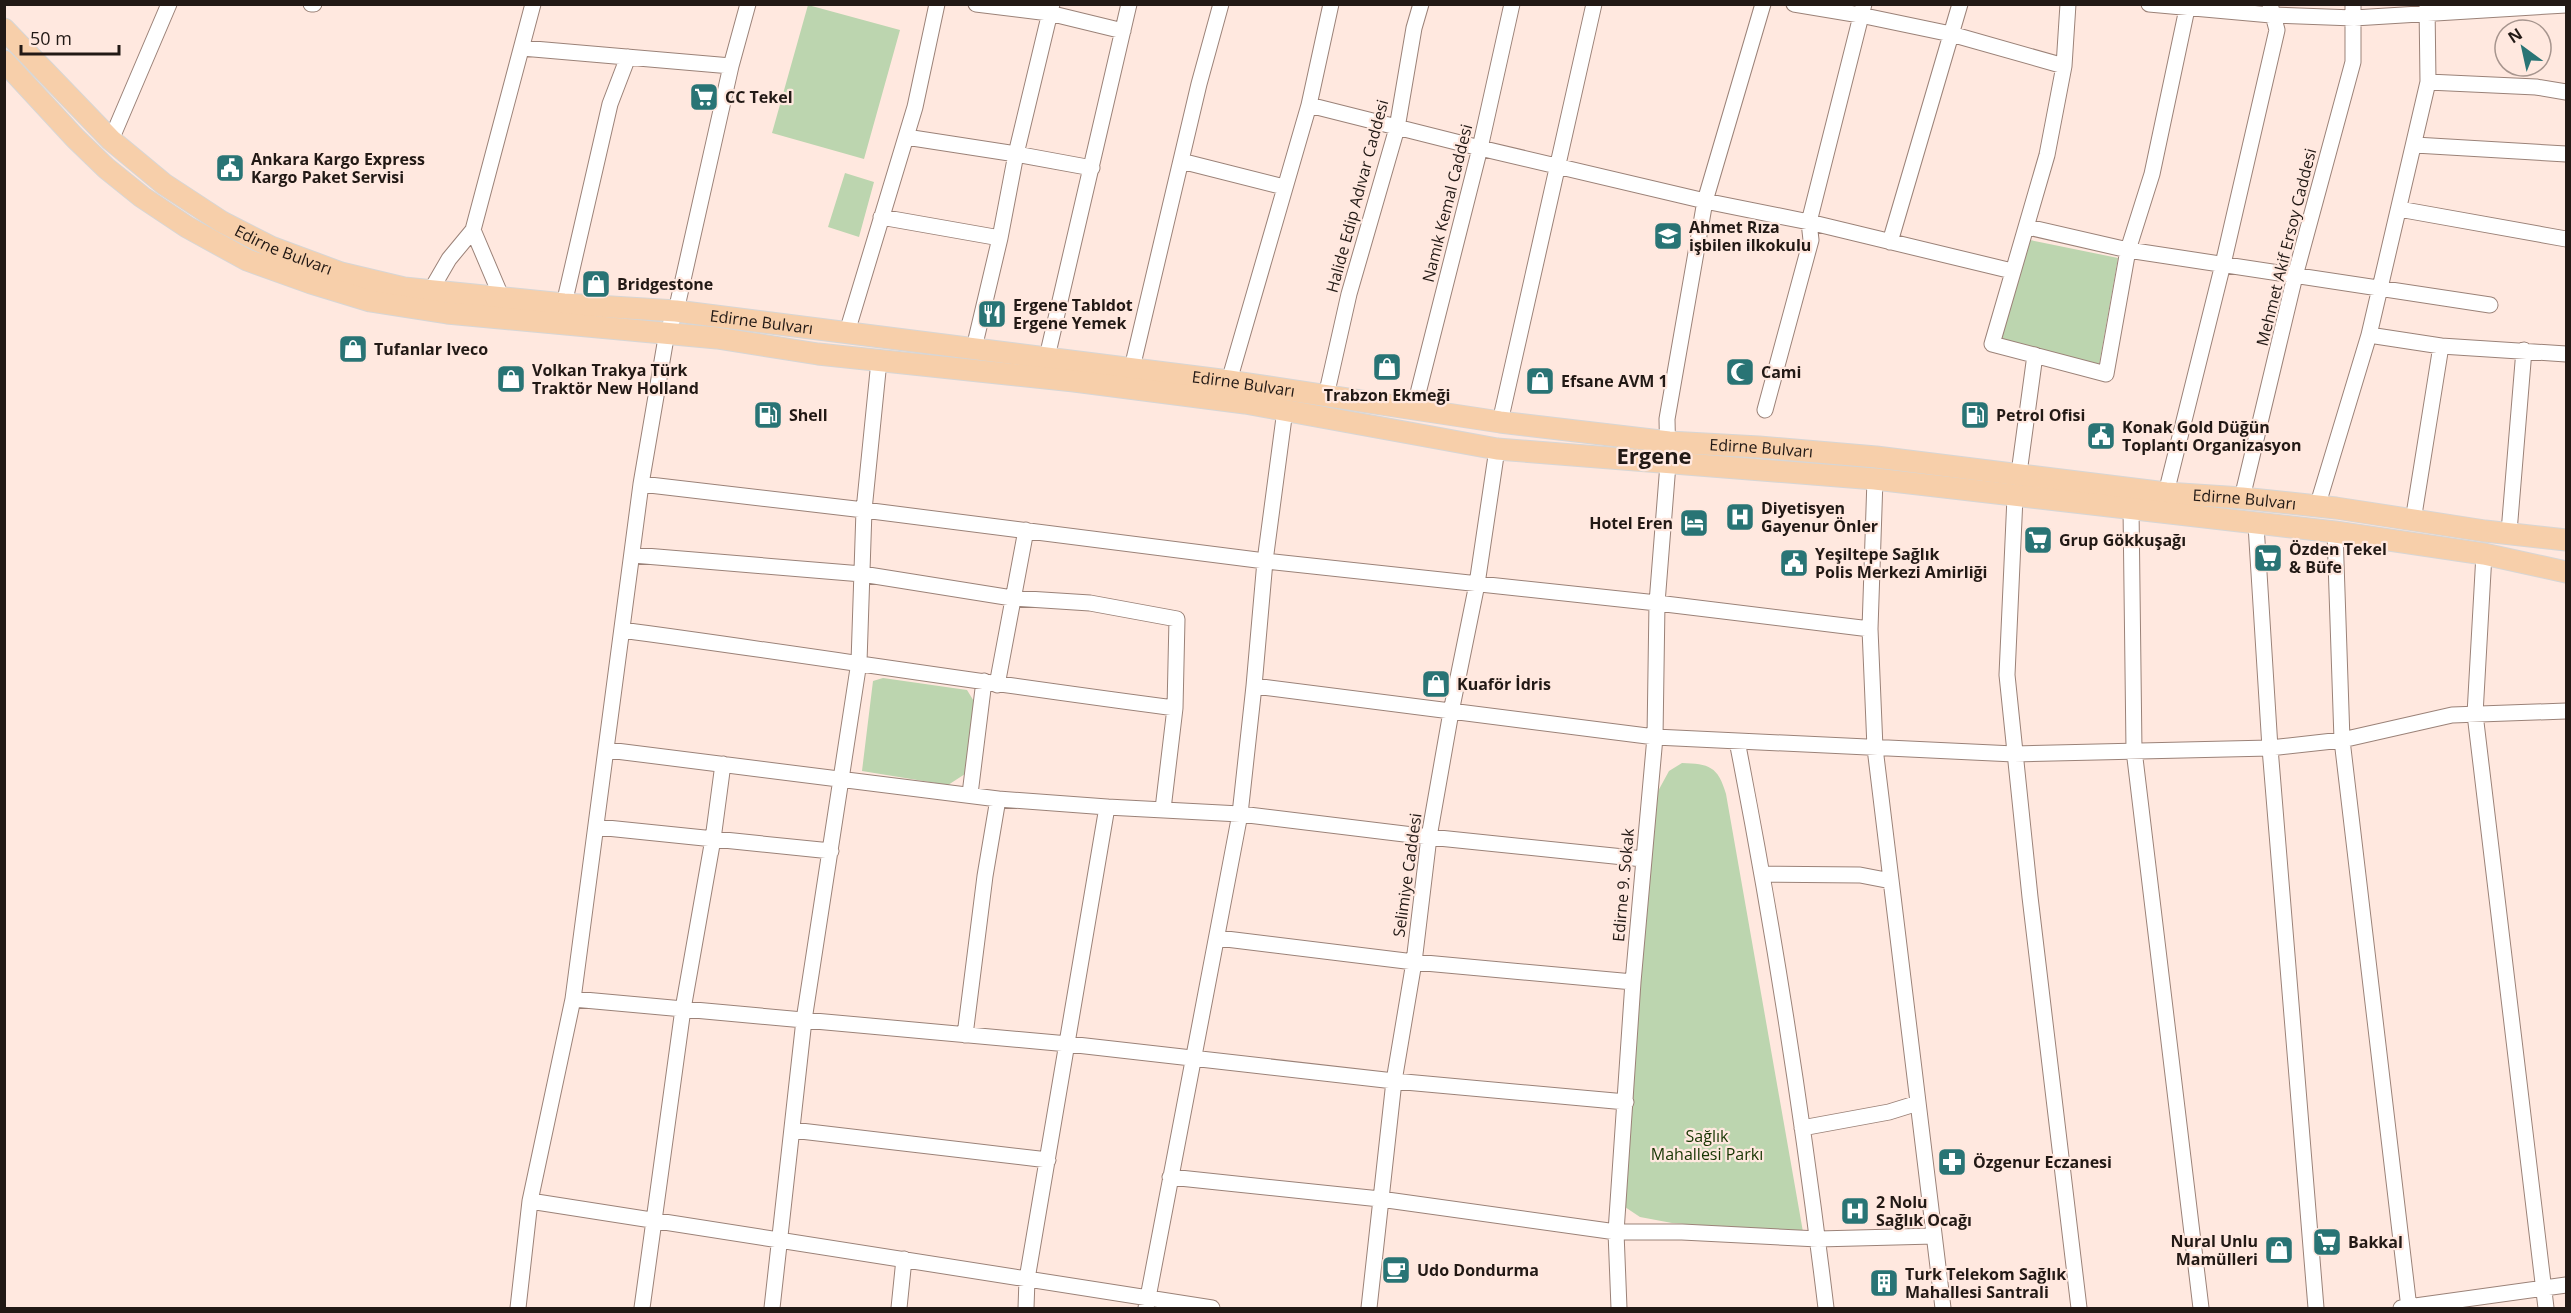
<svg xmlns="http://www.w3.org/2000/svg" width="2571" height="1313" font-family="'Open Sans',sans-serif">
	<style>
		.green { fill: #bcd5af }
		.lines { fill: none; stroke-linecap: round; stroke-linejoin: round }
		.minor-casing { stroke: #9b8278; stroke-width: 17 }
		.highway-casing { stroke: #d7d6d5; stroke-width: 23 }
		.minor { stroke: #fff; stroke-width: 15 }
		.highway { stroke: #f7cfaa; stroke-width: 21 }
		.labels { text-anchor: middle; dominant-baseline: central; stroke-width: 4.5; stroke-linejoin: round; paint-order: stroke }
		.poi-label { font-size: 16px; font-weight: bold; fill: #221915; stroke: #ffe8df; text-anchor: start }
		.street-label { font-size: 16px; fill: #221915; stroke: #ffe8df }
		.park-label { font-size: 16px; fill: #163400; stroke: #ffe8df }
		.district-label { font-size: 22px; font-weight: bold; fill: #221915; stroke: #ffe8df }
	</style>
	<rect width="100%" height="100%" fill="#ffe8df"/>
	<path class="green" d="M808,5L900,30L864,159L772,133Z
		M845,173L874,182L859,237L828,227Z
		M2025,239L2118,258L2099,365L1996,345Z
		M883,678L967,690L975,703L965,774L948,785L862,771L873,681Z
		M1682,763C1709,764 1718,766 1726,794L1803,1232L1672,1223L1640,1217L1622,1205L1657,793L1669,771Z"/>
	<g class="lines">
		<g class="minor-casing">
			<path id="minor" d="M311,4H314
				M976,4L1049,13L1123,31
				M1794,4L1860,15L1951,34L2064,66
				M2068,4L2064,66L2047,155L1992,344L2106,374L2128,250L2152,174L2188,4
				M2149,4L2271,15L2354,18L2566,5
				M522,48L731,66
				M2428,82L2536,87L2566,92
				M1309,105L1480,148L1705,201L1809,222L2012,271
				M906,137L1016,154L1092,168
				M111,140L169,4
				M2415,145L2566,154
				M1181,161L1284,187
				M2399,209L2566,239
				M881,217L1000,238
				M2028,227L2128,250L2490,305
				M473,230L501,296
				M1890,242L1960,4
				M431,290L449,259L473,230L533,4
				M564,304L610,104L628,57
				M847,332L915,107L937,4
				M2369,335L2441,346L2566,354
				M974,348L1000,238L1016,154L1052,4
				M1047,357L1129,4
				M1132,368L1199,84L1221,4
				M1229,381L1309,105L1331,4
				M1326,396L1349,294L1397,128L1414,28L1421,4
				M1414,409L1480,148L1512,4
				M1765,410L1811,240L1809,222L1864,4
				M1500,422L1594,4
				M2019,473L2035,355
				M1875,479L1870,629L1875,748L1943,1308
				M641,484L864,510L1265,561L1657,603L1870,629
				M2166,493L2223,264L2277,30L2270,4
				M2015,497L2007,675L2030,897L2079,1308
				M2242,498L2295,276L2353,62V4
				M2317,507L2369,335L2428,82L2427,4
				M2131,508L2134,750L2201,1308
				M2413,521L2441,346
				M2256,525L2270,748L2316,1308
				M2335,532L2342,740L2409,1308
				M2509,532L2524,350
				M2484,554L2475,714L2546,1308
				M633,555L862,574L1012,598L1090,603L1177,619L1175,708L1163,809
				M622,630C806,655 990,684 1175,708
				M997,685L1026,530
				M1254,686L1655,737L2014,754L2270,748L2342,740L2452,715L2566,711
				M1737,741C1774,929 1803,1118 1826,1308
				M608,750L998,799L1107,807L1240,814L1429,837L1643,859
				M970,794L984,681
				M597,827L831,851
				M1763,874L1860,875L1891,881
				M1218,938L1414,962L1633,982
				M573,999L1068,1044L1394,1081L1626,1102
				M965,1035L985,876L998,799
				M1802,1128L1889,1112L1918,1103
				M792,1130L1048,1160
				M1170,1177L1380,1199L1616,1232H1682L1818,1239L1934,1236
				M530,1201L1212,1308
				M518,1308L530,1201L573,999L641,484L667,332L676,311L731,66L748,4
				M642,1308L683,1009L713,839L723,764
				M772,1308L804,1020L859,662L864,510L879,361
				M899,1308L904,1259
				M1026,1308L1027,1279L1107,807
				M1146,1308L1240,814L1254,686L1265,561L1285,410
				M1369,1308L1394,1081L1414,962L1429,837L1451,712L1477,584L1497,449
				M1619,1308L1616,1232L1633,982L1655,737L1657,603L1668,464L1667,419L1705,201L1763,4
				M2401,1308L2566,1285"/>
		</g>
		<g class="highway-casing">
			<g id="highway">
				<path id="s1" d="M4,29L111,140L164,184L222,222L271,247L341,273L404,288L564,304L676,311L1229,381L1500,422L1669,442L1759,447L1876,457L2166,493L2242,498L2336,508L2485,531L2566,540"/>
				<path d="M4,61L75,138L106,168L142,197L187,227L247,260L311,283L370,301L447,313L717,338L818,354L1074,381L1245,403L1497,449L1875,479L2335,532L2484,554L2566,572"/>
			</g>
		</g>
		<use href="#minor" class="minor"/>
		<use href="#highway" class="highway"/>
	</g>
	<defs>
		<g id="supermarket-square" transform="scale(1.5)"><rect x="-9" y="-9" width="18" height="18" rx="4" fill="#297475" stroke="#ffe8df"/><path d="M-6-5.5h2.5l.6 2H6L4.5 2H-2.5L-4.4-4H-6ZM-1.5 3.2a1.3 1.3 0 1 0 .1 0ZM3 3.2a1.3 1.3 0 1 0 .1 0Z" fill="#fff"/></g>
		<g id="civic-square" transform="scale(1.5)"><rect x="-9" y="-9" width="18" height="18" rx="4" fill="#297475" stroke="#ffe8df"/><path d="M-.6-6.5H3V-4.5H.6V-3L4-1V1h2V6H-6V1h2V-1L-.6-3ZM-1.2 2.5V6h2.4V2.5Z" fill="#fff"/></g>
		<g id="school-square" transform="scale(1.5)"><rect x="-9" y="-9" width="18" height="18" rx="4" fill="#297475" stroke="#ffe8df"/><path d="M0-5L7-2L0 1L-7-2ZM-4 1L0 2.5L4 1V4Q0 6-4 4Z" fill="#fff"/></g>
		<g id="shop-square" transform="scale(1.5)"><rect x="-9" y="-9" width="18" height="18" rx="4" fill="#297475" stroke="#ffe8df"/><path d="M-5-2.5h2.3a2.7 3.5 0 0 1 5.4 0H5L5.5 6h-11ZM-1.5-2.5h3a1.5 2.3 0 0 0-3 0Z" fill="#fff"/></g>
		<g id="restaurant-square" transform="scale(1.5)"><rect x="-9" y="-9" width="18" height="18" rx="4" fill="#297475" stroke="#ffe8df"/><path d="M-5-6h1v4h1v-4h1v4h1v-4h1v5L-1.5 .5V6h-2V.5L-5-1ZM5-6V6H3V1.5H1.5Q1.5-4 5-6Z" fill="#fff"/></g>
		<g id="mosque-square" transform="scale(1.5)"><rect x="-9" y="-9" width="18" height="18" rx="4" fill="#297475" stroke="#ffe8df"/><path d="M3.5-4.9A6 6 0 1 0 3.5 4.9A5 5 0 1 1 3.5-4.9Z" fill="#fff"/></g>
		<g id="fuel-square" transform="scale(1.5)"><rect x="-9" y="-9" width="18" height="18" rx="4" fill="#297475" stroke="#ffe8df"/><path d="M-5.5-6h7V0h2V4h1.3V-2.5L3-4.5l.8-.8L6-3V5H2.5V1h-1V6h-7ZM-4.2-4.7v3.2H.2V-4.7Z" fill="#fff"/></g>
		<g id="hospital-square" transform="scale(1.5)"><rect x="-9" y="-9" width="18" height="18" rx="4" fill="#297475" stroke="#ffe8df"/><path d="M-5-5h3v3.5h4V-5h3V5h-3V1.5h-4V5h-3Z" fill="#fff"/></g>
		<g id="hotel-square" transform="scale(1.5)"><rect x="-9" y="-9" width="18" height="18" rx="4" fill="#297475" stroke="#ffe8df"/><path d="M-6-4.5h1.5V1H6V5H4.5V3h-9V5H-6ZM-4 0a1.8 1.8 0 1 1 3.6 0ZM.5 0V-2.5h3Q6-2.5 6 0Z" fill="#fff"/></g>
		<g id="pharmacy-square" transform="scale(1.5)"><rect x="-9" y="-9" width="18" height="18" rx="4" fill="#297475" stroke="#ffe8df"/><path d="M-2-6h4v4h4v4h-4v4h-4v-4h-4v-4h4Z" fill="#fff"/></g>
		<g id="cafe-square" transform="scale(1.5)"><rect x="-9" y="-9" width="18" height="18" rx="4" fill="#297475" stroke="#ffe8df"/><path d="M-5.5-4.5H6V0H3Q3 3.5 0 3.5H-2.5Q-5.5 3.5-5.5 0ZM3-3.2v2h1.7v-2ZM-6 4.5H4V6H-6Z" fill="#fff"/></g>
		<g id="building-square" transform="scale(1.5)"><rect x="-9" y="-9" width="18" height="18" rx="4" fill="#297475" stroke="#ffe8df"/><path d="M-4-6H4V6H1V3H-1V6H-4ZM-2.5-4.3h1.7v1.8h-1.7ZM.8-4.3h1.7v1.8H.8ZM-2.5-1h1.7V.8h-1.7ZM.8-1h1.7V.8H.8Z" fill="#fff"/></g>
	</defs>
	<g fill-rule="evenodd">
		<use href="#supermarket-square" x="704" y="97"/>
		<use href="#civic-square" x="230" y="168"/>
		<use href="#school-square" x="1668" y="236"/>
		<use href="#shop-square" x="596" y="284"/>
		<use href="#restaurant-square" x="992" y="314"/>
		<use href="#shop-square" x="353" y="349"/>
		<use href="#shop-square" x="1387" y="367"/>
		<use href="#mosque-square" x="1740" y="372"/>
		<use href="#shop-square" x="511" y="379"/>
		<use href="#shop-square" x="1540" y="381"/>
		<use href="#fuel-square" x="768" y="415"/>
		<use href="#fuel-square" x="1975" y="415"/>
		<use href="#civic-square" x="2101" y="436"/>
		<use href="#hospital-square" x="1740" y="517"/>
		<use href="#hotel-square" x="1694" y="523"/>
		<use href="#supermarket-square" x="2038" y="540"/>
		<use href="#supermarket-square" x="2268" y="558"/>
		<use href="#civic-square" x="1794" y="563"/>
		<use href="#shop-square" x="1436" y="684"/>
		<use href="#pharmacy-square" x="1952" y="1162"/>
		<use href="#hospital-square" x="1855" y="1211"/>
		<use href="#supermarket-square" x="2327" y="1242"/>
		<use href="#shop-square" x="2279" y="1250"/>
		<use href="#cafe-square" x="1396" y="1270"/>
		<use href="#building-square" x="1884" y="1283"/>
	</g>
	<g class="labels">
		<g class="poi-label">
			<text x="725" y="97">CC Tekel</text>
			<text x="251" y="159">Ankara Kargo Express<tspan x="251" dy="18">Kargo Paket Servisi</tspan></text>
			<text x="1689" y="227">Ahmet Rıza<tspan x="1689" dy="18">işbilen ilkokulu</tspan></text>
			<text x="617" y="284">Bridgestone</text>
			<text x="1013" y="305">Ergene Tabldot<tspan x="1013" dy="18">Ergene Yemek</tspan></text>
			<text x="374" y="349">Tufanlar Iveco</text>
			<text x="532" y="370">Volkan Trakya Türk<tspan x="532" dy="18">Traktör New Holland</tspan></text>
			<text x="1761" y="372">Cami</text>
			<text x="1561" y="381">Efsane AVM 1</text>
			<text x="1387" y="395" text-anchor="middle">Trabzon Ekmeği</text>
			<text x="789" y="415">Shell</text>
			<text x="1996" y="415">Petrol Ofisi</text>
			<text x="2122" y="427">Konak Gold Düğün<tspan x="2122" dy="18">Toplantı Organizasyon</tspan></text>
			<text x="1761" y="508">Diyetisyen<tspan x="1761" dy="18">Gayenur Önler</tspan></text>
			<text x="1673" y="523" text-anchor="end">Hotel Eren</text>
			<text x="2059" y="540">Grup Gökkuşağı</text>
			<text x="2289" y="549">Özden Tekel<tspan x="2289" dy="18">&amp; Büfe</tspan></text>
			<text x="1815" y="554">Yeşiltepe Sağlık<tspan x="1815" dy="18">Polis Merkezi Amirliği</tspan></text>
			<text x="1457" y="684">Kuaför İdris</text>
			<text x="1973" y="1162">Özgenur Eczanesi</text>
			<text x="1876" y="1202">2 Nolu<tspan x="1876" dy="18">Sağlık Ocağı</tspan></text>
			<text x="2258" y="1241" text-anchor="end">Nural Unlu<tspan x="2258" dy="18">Mamülleri</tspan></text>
			<text x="2348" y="1242">Bakkal</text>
			<text x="1417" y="1270">Udo Dondurma</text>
			<text x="1905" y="1274">Turk Telekom Sağlık<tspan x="1905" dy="18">Mahallesi Santrali</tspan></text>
		</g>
		<g class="street-label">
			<text transform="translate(1357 196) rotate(-75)">Halide Edip Adıvar Caddesi</text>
			<text transform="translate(1447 203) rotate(-76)">Namık Kemal Caddesi</text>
			<text transform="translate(2286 247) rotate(-76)">Mehmet Akif Ersoy Caddesi</text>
			<text stroke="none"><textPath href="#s1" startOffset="360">Edirne Bulvarı</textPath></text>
			<text stroke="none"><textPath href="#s1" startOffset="846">Edirne Bulvarı</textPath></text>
			<text stroke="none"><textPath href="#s1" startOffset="1332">Edirne Bulvarı</textPath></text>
			<text stroke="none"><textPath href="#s1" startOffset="1854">Edirne Bulvarı</textPath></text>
			<text stroke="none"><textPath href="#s1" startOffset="2340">Edirne Bulvarı</textPath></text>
			<text transform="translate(1407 875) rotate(-82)">Selimiye Caddesi</text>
			<text transform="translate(1623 885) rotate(-85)">Edirne 9. Sokak</text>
		</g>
		<g class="park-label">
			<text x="1707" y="1136">Sağlık<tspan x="1707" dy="18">Mahallesi Parkı</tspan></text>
		</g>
		<g class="district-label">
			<text x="1654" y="455">Ergene</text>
		</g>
	</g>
	<rect width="2571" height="1313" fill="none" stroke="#221915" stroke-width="12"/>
	<g transform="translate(2523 48) rotate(327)"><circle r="28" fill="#ffe8df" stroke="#a7958e" stroke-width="1.5"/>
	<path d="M0-4.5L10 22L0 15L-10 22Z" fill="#297475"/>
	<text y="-9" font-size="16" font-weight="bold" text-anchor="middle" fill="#221915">N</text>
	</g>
	<path d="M21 45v9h98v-9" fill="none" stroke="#221915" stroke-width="3"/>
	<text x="30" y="45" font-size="18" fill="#221915" stroke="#ffe8df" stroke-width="4.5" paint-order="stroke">50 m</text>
</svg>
